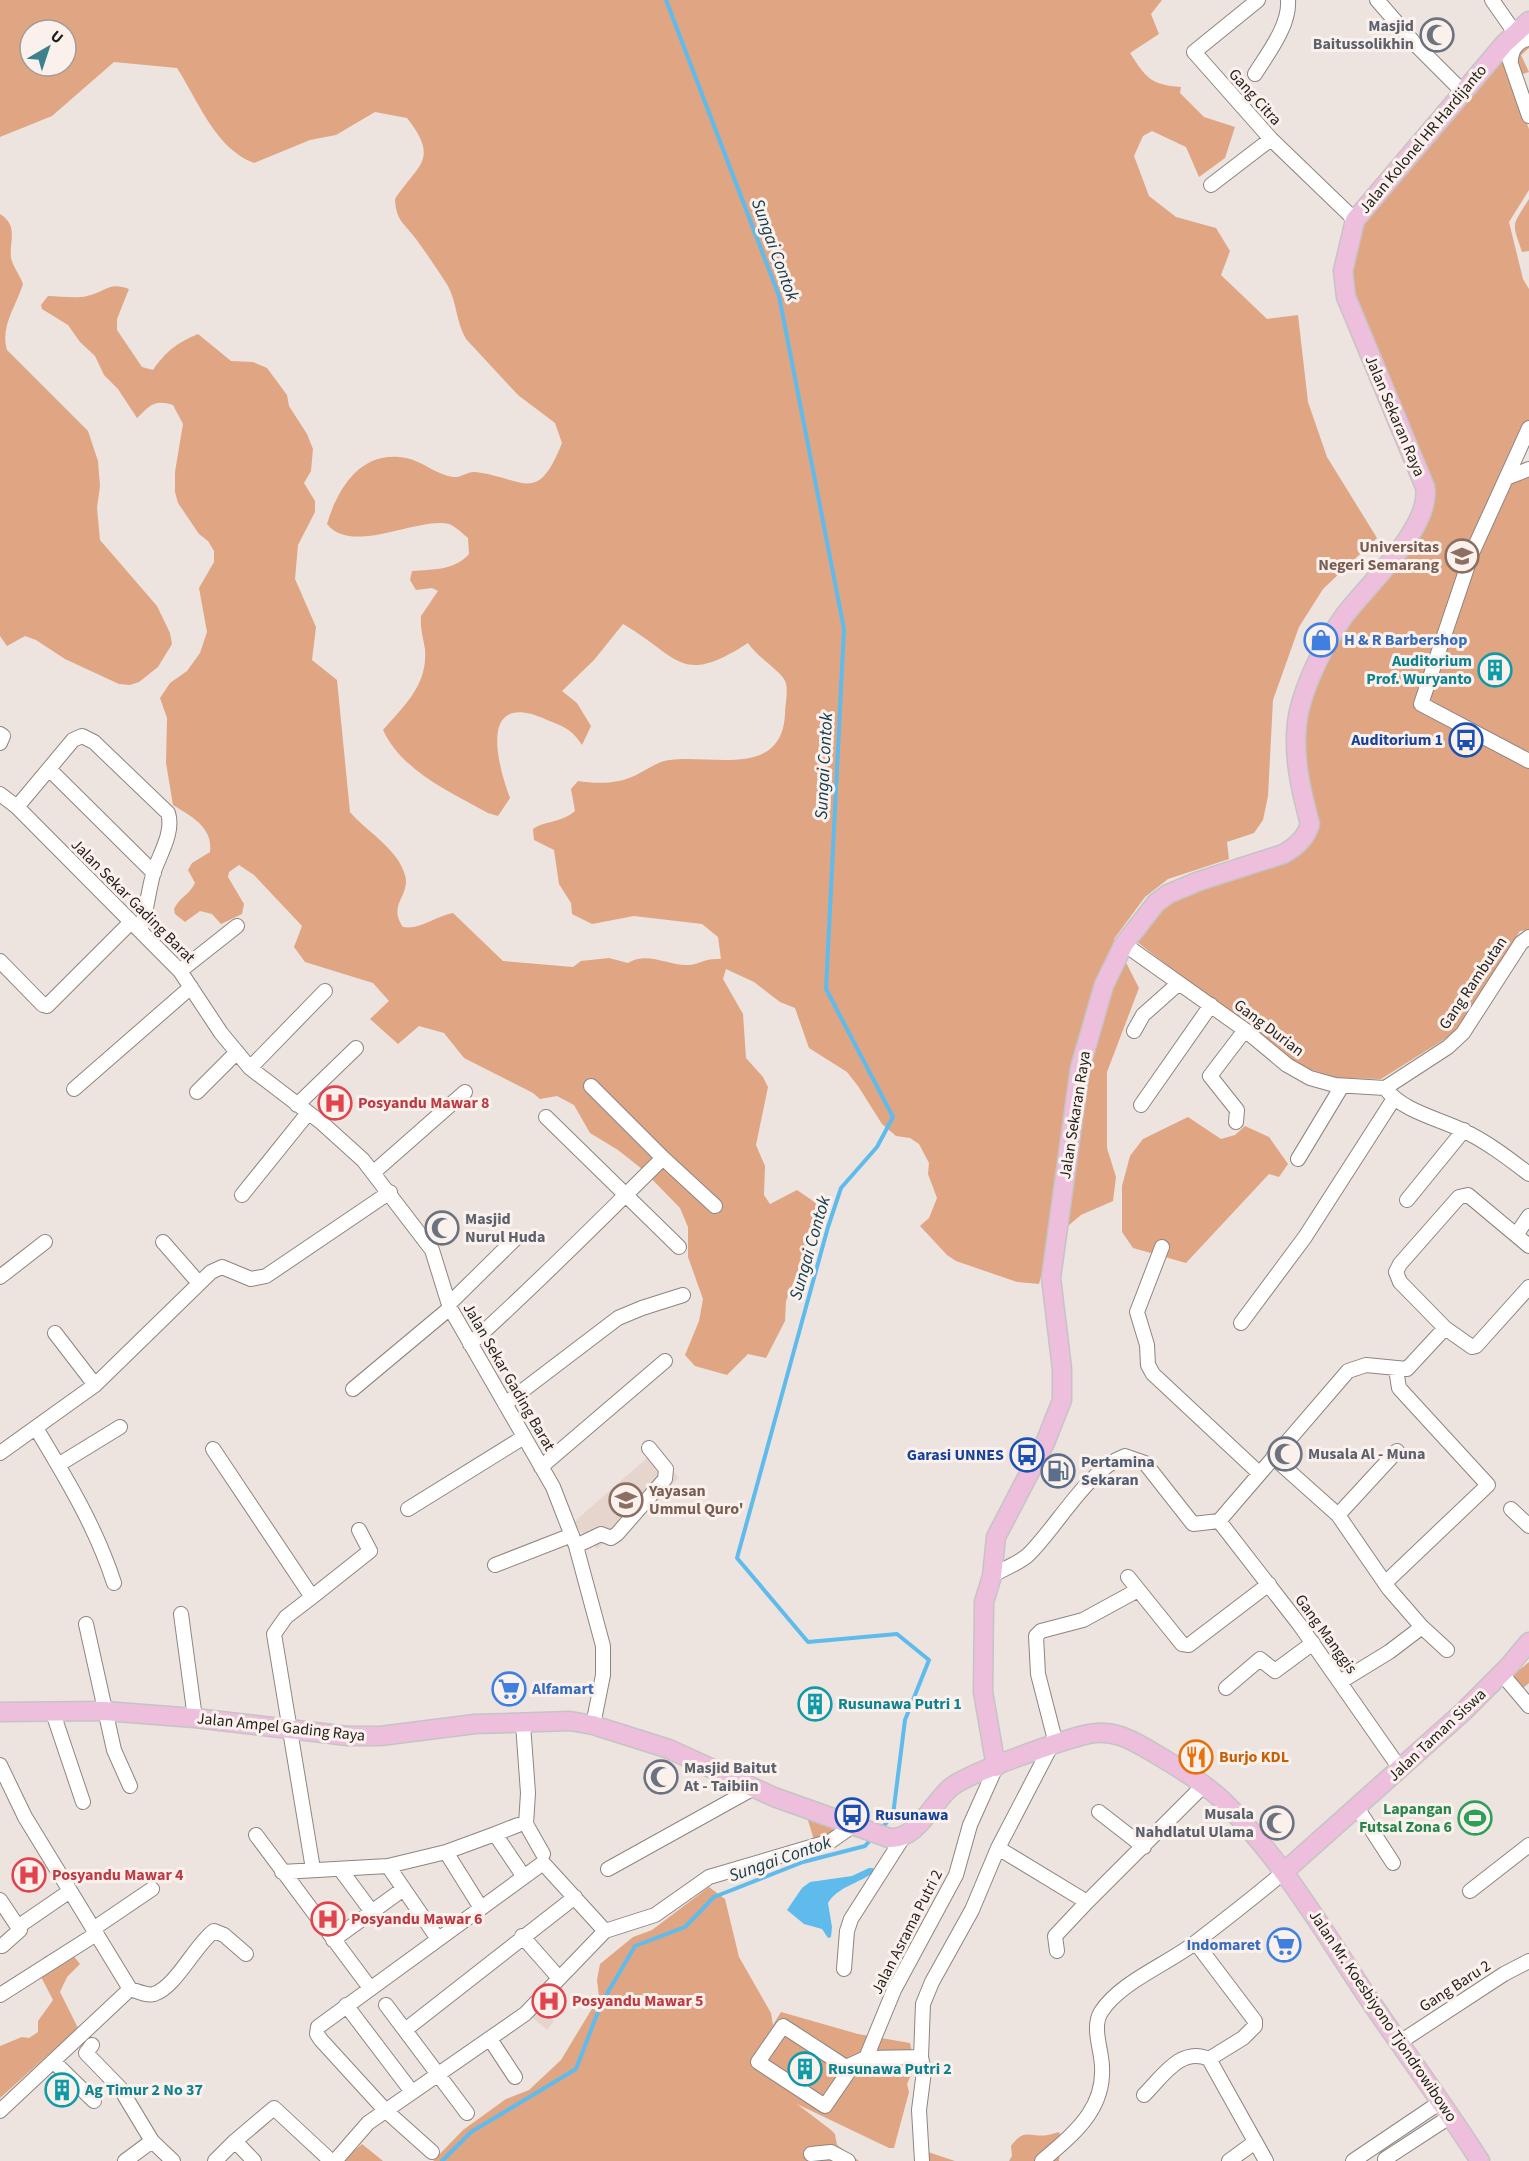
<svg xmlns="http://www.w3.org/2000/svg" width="1529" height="2161" font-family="'Source Sans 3',sans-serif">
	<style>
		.built { fill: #e6d5cc }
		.green { fill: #e0a582; fill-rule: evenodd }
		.water { fill: #5ebbec }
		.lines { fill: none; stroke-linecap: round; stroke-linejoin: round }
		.stream { stroke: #5ebbec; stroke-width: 4 }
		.minor-casing { stroke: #8d8580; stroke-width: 16 }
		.major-casing { stroke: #c5c4c4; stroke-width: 21 }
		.minor { stroke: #fff; stroke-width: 14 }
		.major { stroke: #eebedd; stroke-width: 18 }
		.labels { text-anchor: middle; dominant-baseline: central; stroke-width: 6; stroke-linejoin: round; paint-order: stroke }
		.worship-label { font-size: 16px; font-weight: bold; fill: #5b616d; stroke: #fbf1ec; text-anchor: start }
		.street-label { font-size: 16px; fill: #201d1b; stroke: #fbf1ec }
		.education-label { font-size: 16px; font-weight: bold; fill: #785e54; stroke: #fbf1ec; text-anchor: end }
		.shop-label { font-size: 16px; font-weight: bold; fill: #366cbe; stroke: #fbf1ec; text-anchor: start }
		.culture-label { font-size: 16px; font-weight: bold; fill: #0d838f; stroke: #fbf1ec; text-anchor: start }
		.transit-label { font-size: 16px; font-weight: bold; fill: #164399; stroke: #fbf1ec; text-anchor: end }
		.health-label { font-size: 16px; font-weight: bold; fill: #be3a42; stroke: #fbf1ec; text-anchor: start }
		.service-label { font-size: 16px; font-weight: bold; fill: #4e5e75; stroke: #fbf1ec; text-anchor: start }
		.food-label { font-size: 16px; font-weight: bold; fill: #c56008; stroke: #fbf1ec; text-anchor: start }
		.leisure-label { font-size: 16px; font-weight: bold; fill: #27864d; stroke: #fbf1ec; text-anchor: end }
		.water-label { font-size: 18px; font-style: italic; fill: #113a4e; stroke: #fbf1ec }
	</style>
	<rect width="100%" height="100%" fill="#ede4df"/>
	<path class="built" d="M655,1451L679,1478L597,1549L573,1523Z
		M535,2005L554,2021L547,2030L528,2014Z"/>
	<path class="green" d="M0,0H1162L1151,14L1159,34L1130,53C1146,78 1151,85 1181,87L1180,93L1204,117L1235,127L1225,158L1199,177L1186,147L1152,131L1143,136L1134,156L1149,196L1176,217L1216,228L1230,251L1221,275L1267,319L1298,315L1308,402L1327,457L1377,538L1323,589L1299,627L1273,700L1268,796L1263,820L1254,833L1227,842L1229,859L1168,879L1145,897L1114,939L1139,988L1107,1072V1148L1116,1177L1113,1201L1081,1215L1050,1241L1039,1284L1017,1282L956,1261L947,1255L920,1226L929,1218L937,1198L928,1174L929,1163L919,1144L910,1138L896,1136L882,1124L858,1086L847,1072L809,1048L795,1008L780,1002L754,982L726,969L723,979L743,1014L746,1058L763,1077L768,1087L756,1145L765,1166L764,1195L770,1204L797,1190L816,1203L809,1243L786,1301L785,1321L766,1358L748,1354L727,1375L695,1366L685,1355L699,1321L703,1299L688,1257V1227L680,1208L642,1169L618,1150L590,1133L574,1105L557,1096L540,1099L533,1093L464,1058L444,1033L419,1026L398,1044L370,1019L389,1001L373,983L305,962L294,947L302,926L254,875L239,865L229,872L228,877L244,904L242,914L221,924L212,914L200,911L185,922L175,914L174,909C179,898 190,894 195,883L188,870L192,863L210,852C213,827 192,817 173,805L166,763L167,718L160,698L170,683L187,671L200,653L207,632L199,588L214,562V551L208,541L199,534L178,503L175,492V472L183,424L173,405C155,399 150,405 137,418L118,389L104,375L95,356L80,342L68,325L42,309L41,305L48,296C60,296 75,299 87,296C105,292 110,281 129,289L117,319V330L142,367L153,370C166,351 177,343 198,334L231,361L253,362L267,368L287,395L289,406L307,434L313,449L311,471L304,483L315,501V512L298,545L295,579L316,627L312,660L337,680L350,812C367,832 398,849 405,875C411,896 387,904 403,927C421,930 435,916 453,913L503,961L573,967L581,961L609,958L628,963C648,951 667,966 689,965C701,964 703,958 721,959L718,937L702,924L634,916L592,924L572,914L571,903L559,884L554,850L534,840L533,829C546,820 559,824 575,811L571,789L578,781C597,784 619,784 636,775C647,770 658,761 670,760C711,754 782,779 785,714C785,704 789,690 785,681C782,672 757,657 748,643C680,687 680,657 623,624L594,660L562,691L577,703L591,726L582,745C571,728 564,727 545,719C478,690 497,763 510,798L498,816L488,813C450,792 402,771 383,730C404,706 428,685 425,649C423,637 420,628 421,616L438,591L432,588L416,590L410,580L412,571C433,569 454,571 469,554L468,538C463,534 455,526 449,524C419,516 352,556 327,524C338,487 362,449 406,458C422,461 437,475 453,477C461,478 468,471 475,472C525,478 537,506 562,443L555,423L518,395L466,339C456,322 457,303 448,286C438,270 427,254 416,239C404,223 396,221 395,199C418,164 440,160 407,118L375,112L336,135L310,140L254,163C216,149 198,101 177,68L114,62L52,116L0,137ZM30,30H66V66H30Z
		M1529,43V48L1521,55L1529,72L1519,75L1516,54Z
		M1501,52L1529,129V190L1509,222L1523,279L1529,289V422L1418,705L1529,765V930L1520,931L1456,1032L1381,1079L1336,1078L1294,1064L1132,938L1168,897L1300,847L1304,711L1325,654L1429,506L1352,296L1350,275L1359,222Z
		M1529,199V251L1522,252C1512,221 1511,228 1529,199Z
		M0,214C19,226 9,240 11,258C13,267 20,275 23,284C16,307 0,326 7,350L88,431L98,461L100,486L97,508L100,540L157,606L170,633L172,644L158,667L139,682L130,685L119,684L65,659L36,640L25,636L7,646L0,636Z
		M1529,471V752L1427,700L1475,554L1507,481Z
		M1188,1117L1221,1139L1235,1135L1245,1126L1269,1137L1288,1164L1279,1177L1269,1174L1186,1263L1133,1248L1122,1232V1186L1130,1156L1143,1139Z
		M1529,1662V1683L1523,1688L1513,1675Z
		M807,1817L837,1825L838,1834L814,1840Z
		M709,1887L725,1899L739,1957L771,2013L773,2025L781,2012L858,2034L910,2043L915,2066L907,2084L909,2092L894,2148H889L797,2104L831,2130L835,2134L837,2145L859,2161H433L463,2130L506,2099L529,2090L561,2060L599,1997L597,1980L600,1964L633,1937L652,1930Z
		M71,1953L80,1964L67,1977L60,1992L78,2028L0,2098V2046L22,2037L29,2038L38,2032V2021L53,2000L39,1973L44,1957L52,1954Z
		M1059,2132L1061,2137L1059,2161H1009L1012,2156L1011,2146C1025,2127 1030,2138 1048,2135C1052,2134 1055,2133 1059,2132Z
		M362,2144L383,2161H342Z
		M928,2152L955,2161H915Z"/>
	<path class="water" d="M869,1868H873L874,1872C860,1883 837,1887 828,1903L832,1927L831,1937L828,1938L822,1929L804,1924L787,1910L802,1888L810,1882L852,1876Z"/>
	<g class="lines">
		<path class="stream" d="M666,0L779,296L844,629L826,989L893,1117L877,1147L841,1188L828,1227L737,1558L808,1642L897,1634L929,1660L905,1720L893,1815L882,1828
			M442,2161L471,2132L576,2069L601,2004L635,1946L685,1927L714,1897L803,1862L865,1846L872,1838"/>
		<g class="minor-casing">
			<path id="minor" d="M1258,0L1194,52L1271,139L1355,220
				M1377,0L1417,46L1463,92
				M1492,0L1515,33
				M1504,44L1529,116
				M1511,61C1511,50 1518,40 1529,39
				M1255,74C1268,53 1290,25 1288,0
				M1211,185L1271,139
				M1529,428L1472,553L1421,704L1529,761
				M1506,478L1529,469
				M0,734L3,736L0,743
				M49,769L154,873
				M0,794L17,807L180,971L221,1033L250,1068L322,1123L363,1160L432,1250L450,1308L553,1487L576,1546L603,1646V1675L593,1725
				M17,807L73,740L82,736L94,742L168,813C174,832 160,854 154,871C148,891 147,911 140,931
				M1124,944L1245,1030L1287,1065L1310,1078L1335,1085L1385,1088C1402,1111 1437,1118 1462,1130C1486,1141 1508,1158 1529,1174
				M0,961L43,1005L47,1006L131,922
				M180,971L237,926
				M1134,1031L1143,1015L1179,983
				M250,1068L325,991
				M591,1086L663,1158L715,1206
				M1385,1088L1448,1047L1463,1033L1521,943L1529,937
				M74,1089L191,987
				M197,1092L237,1052
				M297,1105L356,1048
				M1141,1105L1211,1005
				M546,1117L679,1247
				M1236,1122L1237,1110L1210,1076L1245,1030
				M1298,1159L1342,1086
				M374,1172L465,1092
				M242,1195L308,1113
				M1407,1200L1464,1130
				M1516,1235L1529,1216
				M163,1242L198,1282
				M1162,1247L1137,1312L1147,1345L1148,1365L1153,1374L1259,1473
				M0,1277L45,1242
				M449,1304L516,1238
				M1241,1323L1305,1237L1393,1100
				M1445,1328L1400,1282L1396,1272L1400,1264L1459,1197L1468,1195L1529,1246
				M55,1333L95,1385
				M470,1344C536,1285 599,1221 663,1158
				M353,1389L450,1308
				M505,1404L618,1318L642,1308L683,1295
				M36,1428C66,1478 96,1527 114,1583
				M213,1449L312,1597L286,1617L274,1634L313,1869
				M0,1453L95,1385L211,1272L222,1267L251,1279L266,1276L390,1192
				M1273,1457L1338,1515L1389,1589L1422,1627L1447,1650
				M58,1465L120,1427
				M541,1467L665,1361
				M408,1509L524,1437
				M1511,1509L1529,1526
				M1338,1515L1397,1451
				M1219,1521L1299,1624L1401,1770
				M576,1546L601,1534L611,1538L617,1534L665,1479L666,1469L649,1448
				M495,1565L572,1535
				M992,1576C1004,1568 1018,1564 1028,1555C1057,1527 1087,1470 1125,1456L1145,1463L1193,1524L1219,1521L1348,1371L1366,1365L1407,1369L1445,1328L1472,1347L1476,1346L1529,1287
				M1128,1577L1182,1644L1189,1645L1269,1584
				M1385,1583L1488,1485L1399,1388L1396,1369
				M312,1597L370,1551L359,1530
				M181,1614L195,1718
				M86,1624L114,1750L130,1786
				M1502,1674L1529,1706
				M1340,1682L1389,1652L1422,1627
				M1226,1688L1260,1659L1275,1671L1313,1643
				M52,1710L83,1802
				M523,1724L528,1793L526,1824L543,1854
				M1056,1744L1038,1674L1036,1636L1041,1631L1083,1620L1138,1590
				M0,1765L25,1817L130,1989L0,2111
				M1358,1809L1393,1863
				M1099,1812L1144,1847
				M495,1834L518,1825
				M256,1835L370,1988
				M998,1848L1087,1902L1204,1785
				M446,1852L481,1908
				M388,1866L438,1939
				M340,1869L372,1912
				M608,1869L754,1788
				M282,1872L388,1866L446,1852L495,1834L524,1877
				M1470,1891L1529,1845
				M0,1900L20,1930L2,1946
				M19,1926L70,1891
				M93,1929L152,1889
				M522,1936L559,1978
				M333,1940L402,1890
				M1057,1951L1055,1936L1087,1902
				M844,1969L847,1931L851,1919L904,1836
				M130,1989C137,1991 147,1996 154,1994C176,1987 195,1945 214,1931L224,1935L246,1954
				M0,1995L96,1934
				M346,2005L412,2092
				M386,2005L467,2113
				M405,2030L575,1897
				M490,2039L515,2077
				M1400,2042L1504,1974L1529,1961
				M92,2045L86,2053L120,2088L152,2141
				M921,2057L924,2071L919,2110L922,2161
				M866,2058L921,2057L923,2004L932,1982L972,1910L998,1848L1051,1746
				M1209,2059L1266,2161
				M53,2061L94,2101
				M846,2067L849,2071L825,2106L758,2062L783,2026L846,2067L866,2058L894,1990L956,1875L970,1825L996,1767
				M1144,2095C1162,2077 1181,2046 1209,2059L1243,2038L1255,2026V2021L1196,1943
				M432,2152L385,2110L321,2040L317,2034L318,2027L543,1863L605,1931
				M811,2154L831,2152L848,2161
				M1385,2159L1451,2116
				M125,2161L152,2141L173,2161
				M215,2161L235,2141
				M254,2161L235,2141L274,2108L331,2161
				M335,2161L368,2123L525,2014L605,1931L655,1915L709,1877L831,1841L854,1825
				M1042,2161C1076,2132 1109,2106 1101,2057C1099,2043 1093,2025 1101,2012C1120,1982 1168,1964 1196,1942C1226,1919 1256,1896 1285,1871
				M1229,2161L1255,2142
				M1353,2161L1442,2101"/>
		</g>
		<g class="major-casing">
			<path id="major" d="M0,1712L104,1711L195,1718L348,1736H380L475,1724L570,1721L593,1725L669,1749L774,1797L889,1838C917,1840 931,1805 950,1788C967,1773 1058,1742 1084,1735C1113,1727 1134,1741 1159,1756C1181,1769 1204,1783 1222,1800C1284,1861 1326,1936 1375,2008C1410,2059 1447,2109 1480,2161
				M996,1767L983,1692L984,1602L992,1576L996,1537L1045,1443L1062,1400V1369L1051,1278L1080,1068L1104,985L1124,944L1156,903L1168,894L1199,881L1283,854C1296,847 1306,838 1310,824C1300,787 1291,749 1299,711C1307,678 1325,643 1344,616C1368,584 1432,527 1425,487L1346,297L1343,271L1355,220L1504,44L1529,21
				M1285,1871L1463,1712L1509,1666L1529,1642"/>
		</g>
		<use href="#minor" class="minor"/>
		<use href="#major" class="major"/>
	</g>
	<defs>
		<g id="mosque-ring" transform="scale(1.725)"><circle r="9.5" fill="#fbf1ec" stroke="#6b7280" stroke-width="1.5"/><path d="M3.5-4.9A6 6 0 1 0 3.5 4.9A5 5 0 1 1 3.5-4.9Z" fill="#6b7280"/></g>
		<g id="university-ring" transform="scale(1.725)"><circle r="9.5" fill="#fbf1ec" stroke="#8d6e63" stroke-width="1.5"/><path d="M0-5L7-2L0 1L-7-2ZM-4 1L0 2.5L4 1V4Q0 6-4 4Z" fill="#8d6e63"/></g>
		<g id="shop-ring" transform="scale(1.725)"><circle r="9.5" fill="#fbf1ec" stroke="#3f7fe0" stroke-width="1.5"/><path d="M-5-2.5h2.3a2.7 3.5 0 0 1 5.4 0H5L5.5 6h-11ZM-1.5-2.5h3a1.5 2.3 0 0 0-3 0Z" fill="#3f7fe0"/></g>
		<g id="building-ring" transform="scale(1.725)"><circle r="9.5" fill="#fbf1ec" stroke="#0f9aa8" stroke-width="1.5"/><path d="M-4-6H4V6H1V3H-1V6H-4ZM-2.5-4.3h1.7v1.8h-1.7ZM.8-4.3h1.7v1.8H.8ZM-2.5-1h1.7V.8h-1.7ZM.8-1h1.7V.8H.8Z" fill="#0f9aa8"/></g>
		<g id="bus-ring" transform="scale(1.725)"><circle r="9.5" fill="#fbf1ec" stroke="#1a4fb4" stroke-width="1.5"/><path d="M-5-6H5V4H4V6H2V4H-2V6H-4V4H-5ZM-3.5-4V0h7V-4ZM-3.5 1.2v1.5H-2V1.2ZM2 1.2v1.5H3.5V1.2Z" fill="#1a4fb4"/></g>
		<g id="hospital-ring" transform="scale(1.725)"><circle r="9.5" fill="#fbf1ec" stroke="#e0444e" stroke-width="1.5"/><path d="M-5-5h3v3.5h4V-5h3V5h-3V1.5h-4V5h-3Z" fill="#e0444e"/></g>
		<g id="fuel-ring" transform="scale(1.725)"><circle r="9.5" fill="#fbf1ec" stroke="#5c6f8a" stroke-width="1.5"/><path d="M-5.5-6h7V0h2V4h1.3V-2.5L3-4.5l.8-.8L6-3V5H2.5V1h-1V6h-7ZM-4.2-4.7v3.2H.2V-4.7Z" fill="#5c6f8a"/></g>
		<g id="school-ring" transform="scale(1.725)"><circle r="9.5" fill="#fbf1ec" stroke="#8d6e63" stroke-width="1.5"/><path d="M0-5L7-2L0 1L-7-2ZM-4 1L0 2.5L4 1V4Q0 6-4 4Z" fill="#8d6e63"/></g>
		<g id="supermarket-ring" transform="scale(1.725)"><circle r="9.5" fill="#fbf1ec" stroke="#3f7fe0" stroke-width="1.5"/><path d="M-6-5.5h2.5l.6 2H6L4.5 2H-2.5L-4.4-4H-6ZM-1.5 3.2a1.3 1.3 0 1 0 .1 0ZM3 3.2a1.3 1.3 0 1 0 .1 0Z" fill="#3f7fe0"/></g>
		<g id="restaurant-ring" transform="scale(1.725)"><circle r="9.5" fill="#fbf1ec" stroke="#e8710a" stroke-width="1.5"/><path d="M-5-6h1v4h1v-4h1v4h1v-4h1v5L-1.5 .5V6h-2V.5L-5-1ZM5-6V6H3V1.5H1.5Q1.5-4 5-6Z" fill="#e8710a"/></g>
		<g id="stadium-ring" transform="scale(1.725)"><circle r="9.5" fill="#fbf1ec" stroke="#2e9e5b" stroke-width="1.5"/><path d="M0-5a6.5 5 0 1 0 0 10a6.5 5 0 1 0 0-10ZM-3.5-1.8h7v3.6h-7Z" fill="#2e9e5b"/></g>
	</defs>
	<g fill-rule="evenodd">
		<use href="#mosque-ring" x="1437" y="35"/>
		<use href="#university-ring" x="1462" y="556"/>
		<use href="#shop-ring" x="1321" y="640"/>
		<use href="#building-ring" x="1495" y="670"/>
		<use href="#bus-ring" x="1466" y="740"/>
		<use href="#hospital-ring" x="335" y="1103"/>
		<use href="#mosque-ring" x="442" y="1228"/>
		<use href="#mosque-ring" x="1285" y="1454"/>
		<use href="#bus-ring" x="1027" y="1455"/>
		<use href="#fuel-ring" x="1058" y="1471"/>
		<use href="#school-ring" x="626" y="1500"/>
		<use href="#supermarket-ring" x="509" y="1689"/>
		<use href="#building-ring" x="815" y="1704"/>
		<use href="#restaurant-ring" x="1196" y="1757"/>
		<use href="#mosque-ring" x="661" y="1777"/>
		<use href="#bus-ring" x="852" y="1815"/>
		<use href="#stadium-ring" x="1475" y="1818"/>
		<use href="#mosque-ring" x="1277" y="1823"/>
		<use href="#hospital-ring" x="29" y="1875"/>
		<use href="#hospital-ring" x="328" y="1919"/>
		<use href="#supermarket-ring" x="1284" y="1945"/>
		<use href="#hospital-ring" x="549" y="2001"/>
		<use href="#building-ring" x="805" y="2069"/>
		<use href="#building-ring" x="62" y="2090"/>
	</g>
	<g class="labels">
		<g class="worship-label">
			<text x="1414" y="26" text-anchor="end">Masjid<tspan x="1414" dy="18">Baitussolikhin</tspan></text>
			<text x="465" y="1219">Masjid<tspan x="465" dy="18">Nurul Huda</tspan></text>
			<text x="1308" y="1454">Musala Al - Muna</text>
			<text x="684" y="1768">Masjid Baitut<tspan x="684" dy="18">At - Taibiin</tspan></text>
			<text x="1254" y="1814" text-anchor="end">Musala<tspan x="1254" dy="18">Nahdlatul Ulama</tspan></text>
		</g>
		<g class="street-label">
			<text transform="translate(1255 97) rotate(48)">Gang Citra</text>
			<text transform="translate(1423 139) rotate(-50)">Jalan Kolonel HR Hardijanto</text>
			<text transform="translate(1395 416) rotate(67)">Jalan Sekaran Raya</text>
			<text transform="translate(133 901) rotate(45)">Jalan Sekar Gading Barat</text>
			<text transform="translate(1473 983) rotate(-56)">Gang Rambutan</text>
			<text transform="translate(1269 1028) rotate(37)">Gang Durian</text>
			<text transform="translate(1075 1115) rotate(-81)">Jalan Sekaran Raya</text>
			<text transform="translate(509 1377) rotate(60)">Jalan Sekar Gading Barat</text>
			<text transform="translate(1326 1634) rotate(54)">Gang Manggis</text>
			<text transform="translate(281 1727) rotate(6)">Jalan Ampel Gading Raya</text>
			<text transform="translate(1437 1735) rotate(-43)">Jalan Taman Siswa</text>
			<text transform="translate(907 1932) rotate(-63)">Jalan Asrama Putri 2</text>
			<text transform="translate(1455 1986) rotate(-33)">Gang Baru 2</text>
			<text transform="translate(1383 2016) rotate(56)">Jalan Mr. Koesbiyono Tjondrowibowo</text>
		</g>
		<g class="education-label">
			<text x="1439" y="547">Universitas<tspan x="1439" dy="18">Negeri Semarang</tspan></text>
			<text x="649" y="1491" text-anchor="start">Yayasan<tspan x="649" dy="18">Ummul Quro'</tspan></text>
		</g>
		<g class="shop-label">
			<text x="1344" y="640">H &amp; R Barbershop</text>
			<text x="532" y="1689">Alfamart</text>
			<text x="1261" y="1945" text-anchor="end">Indomaret</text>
		</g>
		<g class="culture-label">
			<text x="1472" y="661" text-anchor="end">Auditorium<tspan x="1472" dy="18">Prof. Wuryanto</tspan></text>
			<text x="838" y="1704">Rusunawa Putri 1</text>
			<text x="828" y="2069">Rusunawa Putri 2</text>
			<text x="85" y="2090">Ag Timur 2 No 37</text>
		</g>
		<g class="transit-label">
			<text x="1443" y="740">Auditorium 1</text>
			<text x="1004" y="1455">Garasi UNNES</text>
			<text x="875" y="1815" text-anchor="start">Rusunawa</text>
		</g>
		<g class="health-label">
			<text x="358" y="1103">Posyandu Mawar 8</text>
			<text x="52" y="1875">Posyandu Mawar 4</text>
			<text x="351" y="1919">Posyandu Mawar 6</text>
			<text x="572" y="2001">Posyandu Mawar 5</text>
		</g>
		<g class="service-label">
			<text x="1081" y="1462">Pertamina<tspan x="1081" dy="18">Sekaran</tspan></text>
		</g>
		<g class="food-label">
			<text x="1219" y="1757">Burjo KDL</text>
		</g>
		<g class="leisure-label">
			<text x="1452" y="1809">Lapangan<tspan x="1452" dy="18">Futsal Zona 6</tspan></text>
		</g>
		<g class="water-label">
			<text transform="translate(775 250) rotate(70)">Sungai Contok</text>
			<text transform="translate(824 766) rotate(-87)">Sungai Contok</text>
			<text transform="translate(810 1248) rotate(-74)">Sungai Contok</text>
			<text transform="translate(780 1859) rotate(-19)">Sungai Contok</text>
		</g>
	</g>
	<g transform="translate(48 48) rotate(39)"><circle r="28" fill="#fbf1ec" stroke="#a39c98" stroke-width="1.5"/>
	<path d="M0-4.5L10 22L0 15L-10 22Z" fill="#3c828e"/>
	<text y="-9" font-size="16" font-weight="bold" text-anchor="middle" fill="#201d1b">U</text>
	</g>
</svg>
